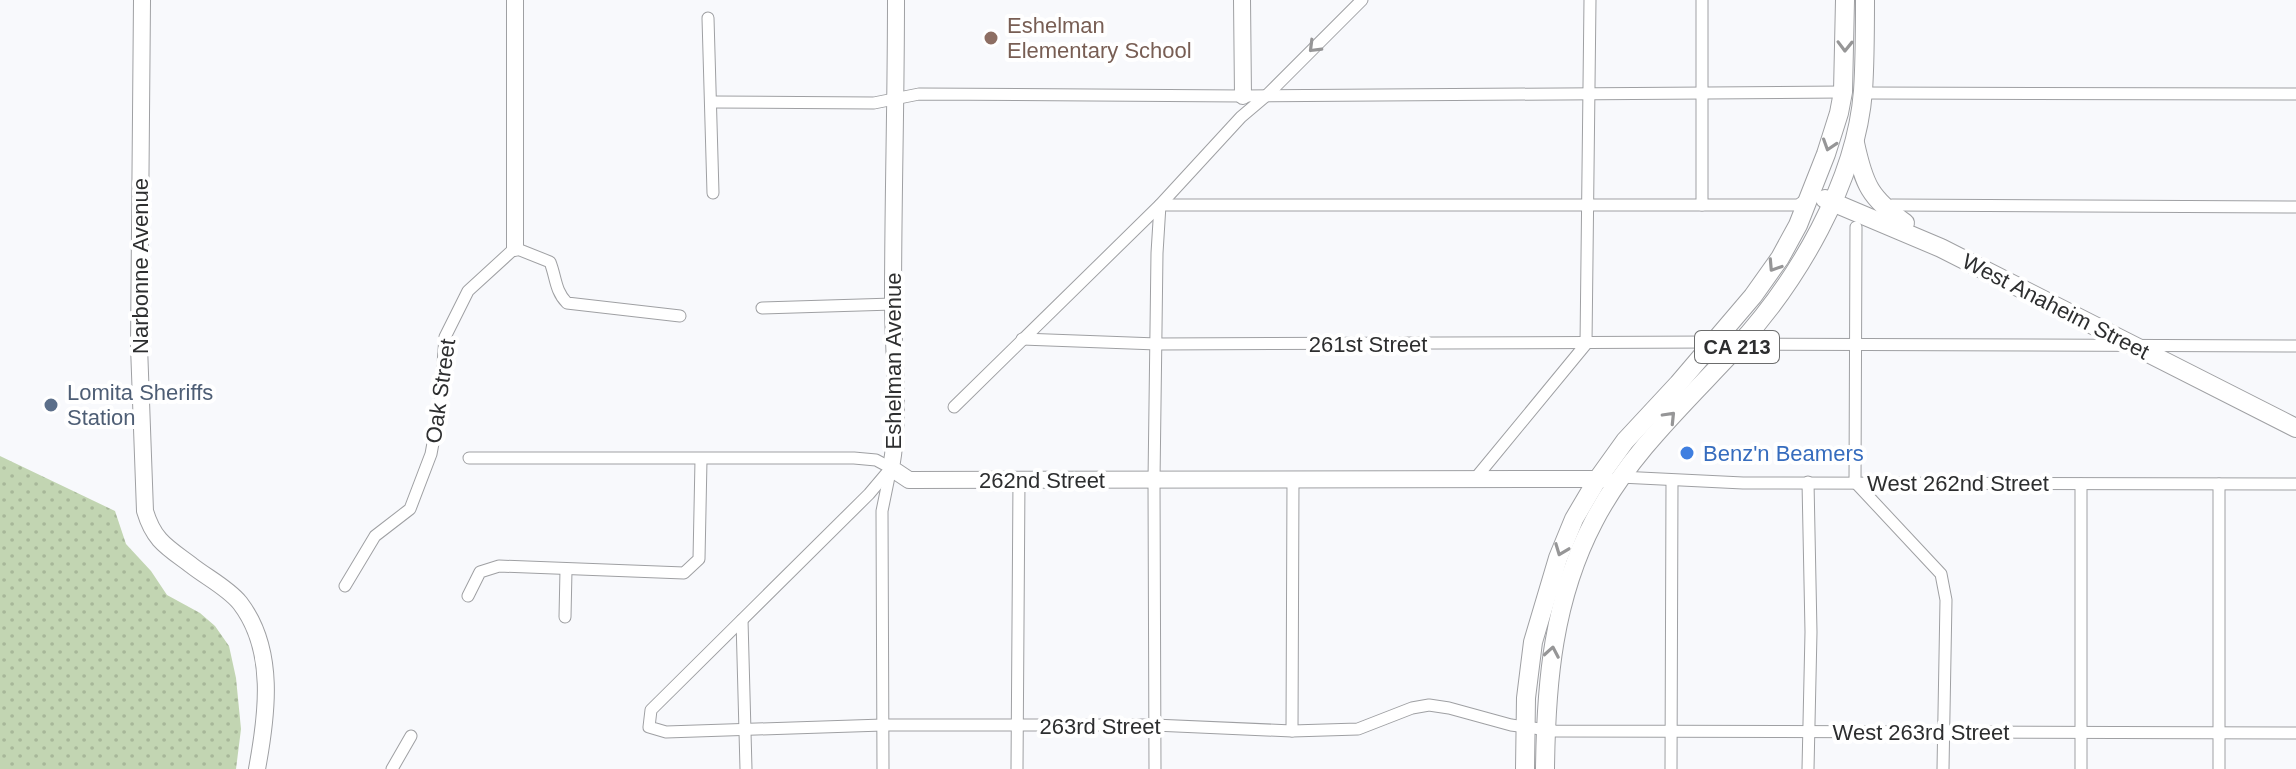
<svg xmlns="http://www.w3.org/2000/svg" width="2296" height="769" font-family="Helvetica,sans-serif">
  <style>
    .grass { fill: url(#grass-dots) }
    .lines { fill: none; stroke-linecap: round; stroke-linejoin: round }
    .street-casing { stroke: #9fa0a3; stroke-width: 13 }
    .secondary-casing { stroke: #9fa0a3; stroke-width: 18 }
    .primary-casing { stroke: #9fa0a3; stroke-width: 20 }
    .street { stroke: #fff; stroke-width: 11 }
    .secondary { stroke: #fff; stroke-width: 16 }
    .primary { stroke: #fff; stroke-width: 18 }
    .oneway { stroke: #969697 }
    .education-dot { fill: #8d6e63; stroke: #fff; stroke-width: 3 }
    .service-dot { fill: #5c6f8a; stroke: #fff; stroke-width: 3 }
    .shop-dot { fill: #3f7fe0; stroke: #fff; stroke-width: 3 }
    .labels { text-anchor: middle; stroke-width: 8; stroke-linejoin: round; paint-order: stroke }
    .shield { fill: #fff; stroke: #6c6d6d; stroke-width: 2 }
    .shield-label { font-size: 20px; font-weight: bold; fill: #2d2e2f }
    .education-label { font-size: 22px; fill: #785e54; stroke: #fff; text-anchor: start }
    .street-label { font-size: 22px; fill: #2d2e2f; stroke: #fff }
    .service-label { font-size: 22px; fill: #4e5e75; stroke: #fff; text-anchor: start }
    .shop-label { font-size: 22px; fill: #366cbe; stroke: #fff; text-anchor: start }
  </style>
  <defs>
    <pattern id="grass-dots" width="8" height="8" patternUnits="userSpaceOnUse" patternTransform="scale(2)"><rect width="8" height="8" fill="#c2d5b2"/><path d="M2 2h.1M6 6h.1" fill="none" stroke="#a7b799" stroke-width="1.8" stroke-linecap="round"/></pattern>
  </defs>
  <rect width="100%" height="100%" fill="#f8f9fc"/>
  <polygon class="grass" points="0,456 115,511 126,544 151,571 167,595 200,613 215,626 229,646 236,678 241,729 236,769 0,769"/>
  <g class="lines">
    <g class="street-casing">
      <g id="street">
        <polyline points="708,18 713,193"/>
        <polyline points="1863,93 2296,94"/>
        <polyline points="712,102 874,103 919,94 1243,96 1843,92"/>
        <polyline points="1702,205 1702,0"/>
        <polyline points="1892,205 2296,207"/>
        <polyline points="1856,227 1855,482 1941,574 1946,600 1943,769"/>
        <polyline points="762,308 893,304"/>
        <polyline points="1022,339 1157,344 1713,342"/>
        <polyline points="1739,344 2296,346"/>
        <polyline points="954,407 1160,205 1241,117 1267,95 1362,0"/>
        <polyline points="469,458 854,458 876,460 891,468"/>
        <polyline points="891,468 869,494 651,710 649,727 666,732 883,725 1154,725 1292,731 1358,729 1412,708 1429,705 1449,708 1511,725 1555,731 2296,733"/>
        <polyline points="1620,477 1743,483 2296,484"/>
        <polyline points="1474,480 1586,344 1590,0"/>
        <polyline points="1808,482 1811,632 1808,769"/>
        <polyline points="2081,484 2081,769"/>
        <path d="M 345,586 L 375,536 L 410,509 L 431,454 L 440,405 L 445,337 L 468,291 L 515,248 L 550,262 C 556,277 555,291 567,303 L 680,316"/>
        <polyline points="468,596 480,572 499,566 684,573 699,559 701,460"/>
        <polyline points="565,617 566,570"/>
        <polyline points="742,620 746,769"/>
        <polyline points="1292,731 1293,479"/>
        <polyline points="392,769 411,736"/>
        <polyline points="883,769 882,511 890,472"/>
        <polyline points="1017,769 1019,480"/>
        <polyline points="1155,769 1154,480 1157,253 1160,205 1798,205 1809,198"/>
        <polyline points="1671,769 1672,482"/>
        <polyline points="2219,769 2219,484"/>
      </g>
    </g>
    <g class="secondary-casing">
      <g id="secondary">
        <path d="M 142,0 L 139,346 L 145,511 C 154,541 167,547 191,565 C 206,577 228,588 240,603 C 276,650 267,715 257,769"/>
        <polyline points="515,0 515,248"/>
        <path d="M 896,0 C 896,101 893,201 893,302 C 893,356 901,413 891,468 L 909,480 L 1606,479"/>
        <polyline points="1242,0 1243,96"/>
      </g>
    </g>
    <g class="primary-casing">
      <g id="primary">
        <path d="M 1855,143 C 1864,185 1870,198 1905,223"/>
        <polyline points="1825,199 1941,248 2296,428"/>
        <polyline points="1525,769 1526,698 1533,642 1558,558 1574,519 1597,480 1625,441 1678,384 1753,296 1780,258 1798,225 1826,154 1839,113 1843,92 1845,0"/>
        <path d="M 1545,769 C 1546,683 1553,599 1594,521 C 1629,454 1685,403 1736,348 C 1797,282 1856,182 1863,91 C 1865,61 1865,30 1865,0"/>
      </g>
    </g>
    <use href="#street" class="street"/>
    <use href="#secondary" class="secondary"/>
    <use href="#primary" class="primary"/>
  </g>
  <defs><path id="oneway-chevron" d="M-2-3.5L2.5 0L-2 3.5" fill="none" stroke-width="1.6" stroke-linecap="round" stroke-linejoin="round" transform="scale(2)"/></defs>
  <g class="oneway">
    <use href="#oneway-chevron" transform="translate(1845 46) rotate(91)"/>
    <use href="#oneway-chevron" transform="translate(1314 47) rotate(135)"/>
    <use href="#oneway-chevron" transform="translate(1829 145) rotate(108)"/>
    <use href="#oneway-chevron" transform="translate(1774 266) rotate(123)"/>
    <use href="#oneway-chevron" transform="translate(1670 417) rotate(-46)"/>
    <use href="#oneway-chevron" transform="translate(1561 550) rotate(111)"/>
    <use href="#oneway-chevron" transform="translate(1552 652) rotate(-80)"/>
  </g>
  <circle class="education-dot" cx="991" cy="38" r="8"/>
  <circle class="service-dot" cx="51" cy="405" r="8"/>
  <circle class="shop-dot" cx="1687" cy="453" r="8"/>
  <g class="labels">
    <rect class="shield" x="1695" y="331" width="84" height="32" rx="6"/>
    <g class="shield-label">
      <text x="1737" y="354">CA 213</text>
    </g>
    <g class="education-label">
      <text x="1007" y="33">Eshelman<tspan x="1007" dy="25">Elementary School</tspan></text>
    </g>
    <g class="street-label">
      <text transform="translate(140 266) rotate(-90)" y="8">Narbonne Avenue</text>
      <text transform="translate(2056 306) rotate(27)" y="8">West Anaheim Street</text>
      <text x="1368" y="352">261st Street</text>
      <text transform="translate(893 361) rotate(-90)" y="8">Eshelman Avenue</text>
      <text transform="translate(440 391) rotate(-82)" y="8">Oak Street</text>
      <text x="1042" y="488">262nd Street</text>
      <text x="1958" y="491">West 262nd Street</text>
      <text x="1100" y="734">263rd Street</text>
      <text x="1921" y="740">West 263rd Street</text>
    </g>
    <g class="service-label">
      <text x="67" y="400">Lomita Sheriffs<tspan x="67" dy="25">Station</tspan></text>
    </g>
    <g class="shop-label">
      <text x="1703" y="461">Benz'n Beamers</text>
    </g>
  </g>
</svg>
